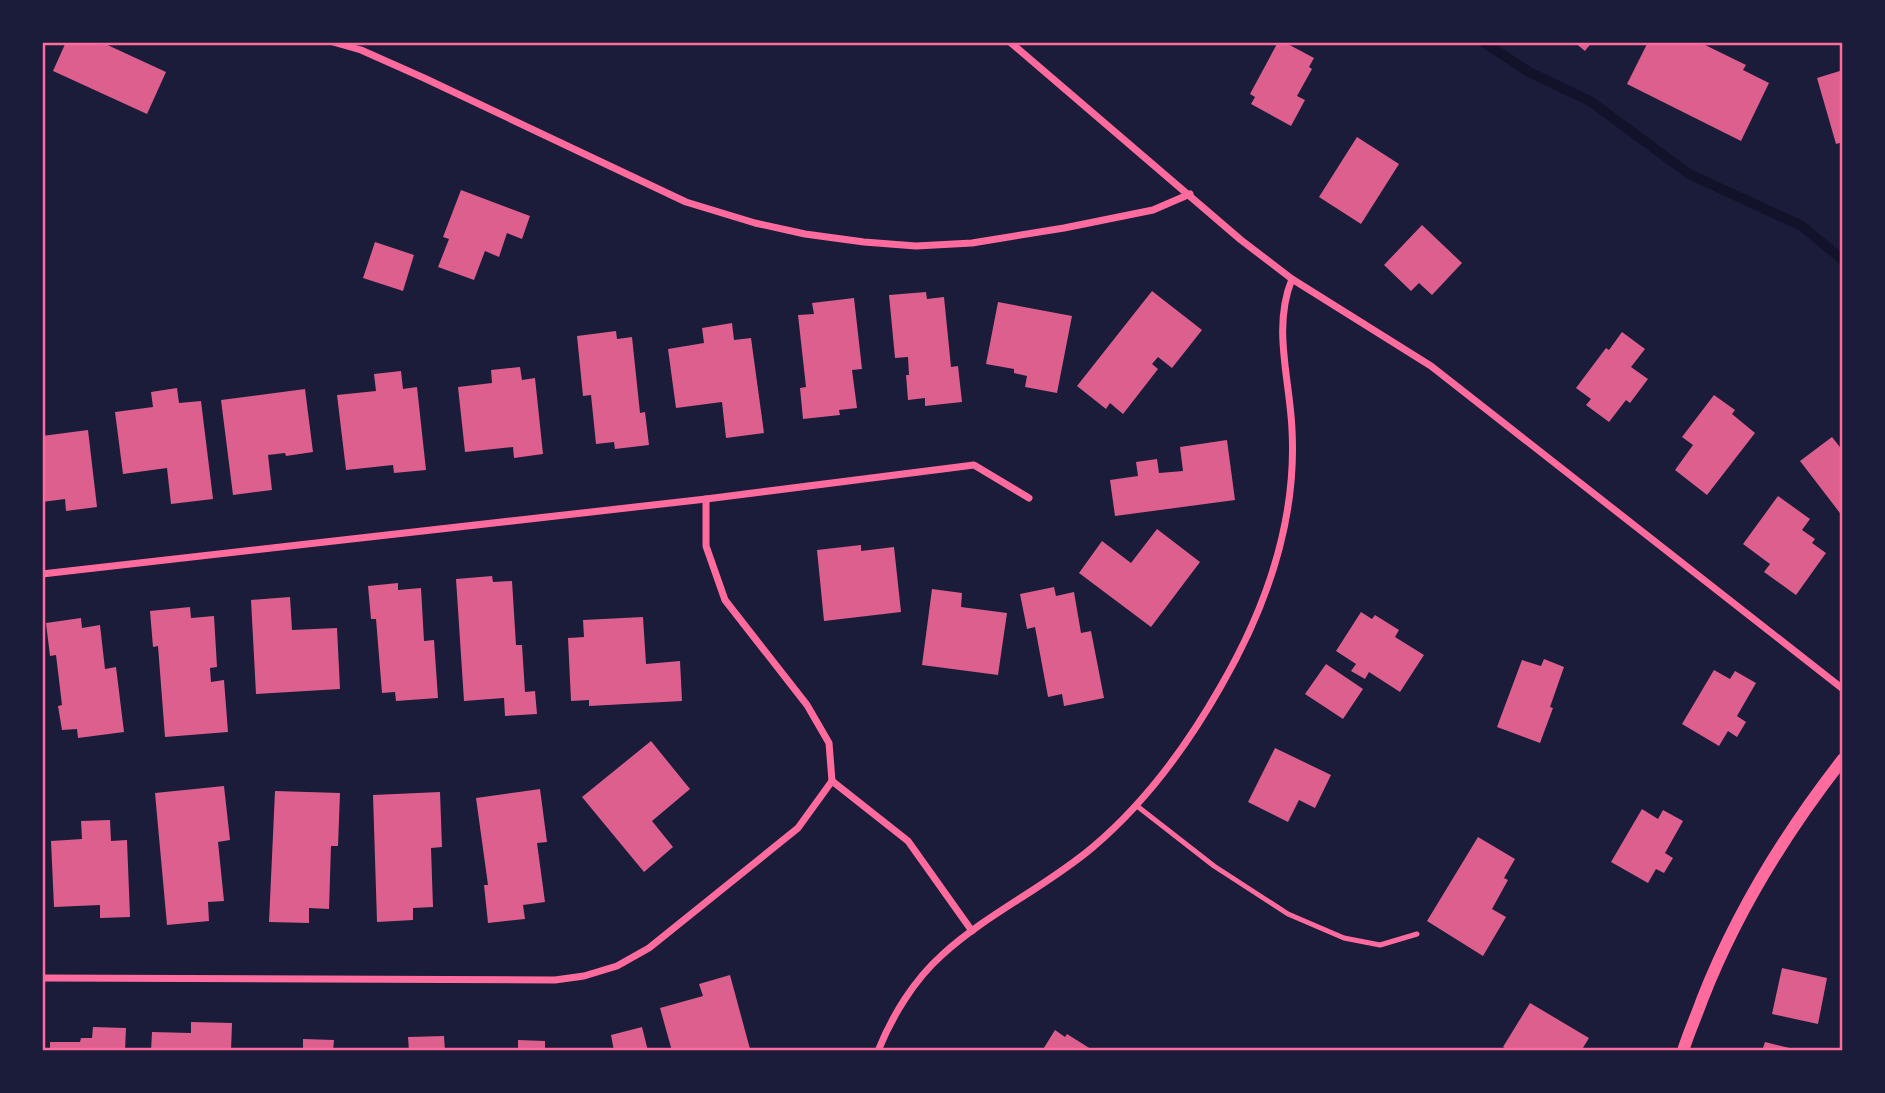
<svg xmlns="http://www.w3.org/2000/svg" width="1885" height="1093" font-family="Spectral,serif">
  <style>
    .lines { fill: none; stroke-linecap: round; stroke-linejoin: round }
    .stream { stroke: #12122b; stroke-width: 10 }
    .building { fill: #dd5f8e }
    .service { stroke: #ff6b9d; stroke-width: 5 }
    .minor { stroke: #ff6b9d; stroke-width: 7 }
    .tertiary { stroke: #ff6b9d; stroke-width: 12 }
    .neatline { fill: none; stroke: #ff6b9d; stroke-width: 2.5 }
  </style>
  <rect width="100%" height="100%" fill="#1b1b3a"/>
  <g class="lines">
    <polyline class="stream" points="1483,42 1529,72 1590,101 1689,174 1802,226 1843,260"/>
  </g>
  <g class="building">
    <polygon points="66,42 101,42 166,72 147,114 53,71"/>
    <polygon points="1278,42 1284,42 1314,58 1309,67 1312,69 1297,96 1305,100 1291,126 1251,104 1255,97 1250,94"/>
    <polygon points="1574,42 1592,42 1585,51"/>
    <polygon points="1648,42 1699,42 1746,65 1743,70 1769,83 1741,141 1627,84"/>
    <polygon points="1843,70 1843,142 1836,144 1817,78"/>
    <polygon points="1357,137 1399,164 1361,224 1319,197"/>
    <polygon points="461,190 530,216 522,239 507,233 499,257 485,251 474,280 438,267 449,239 443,237"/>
    <polygon points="1422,225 1462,263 1432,295 1419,283 1411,291 1384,265"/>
    <polygon points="375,242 414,255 403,291 363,278"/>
    <polygon points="1152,291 1202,330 1172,368 1158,357 1152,364 1158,369 1123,414 1110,403 1106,409 1077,386"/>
    <polygon points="926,292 927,299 944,297 951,367 958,366 962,402 925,406 925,398 908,400 906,375 909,375 908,357 895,358 889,295"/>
    <polygon points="854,298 862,369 852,370 857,408 839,410 840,415 803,419 800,388 806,387 798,315 814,314 812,303"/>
    <polygon points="998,302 1072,316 1057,393 1025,387 1027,376 1014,373 1014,369 986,364"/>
    <polygon points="732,323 734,340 751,338 764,433 726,438 722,402 676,408 668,349 704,343 702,328"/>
    <polygon points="616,331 617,339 632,337 640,413 645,412 649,445 615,449 614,442 596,444 591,395 583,396 577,336"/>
    <polygon points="1622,332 1645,349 1631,367 1648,379 1630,403 1626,400 1609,422 1586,405 1591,399 1576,388 1606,348 1609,350"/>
    <polygon points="520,367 522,380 535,378 543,454 514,458 513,447 465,452 458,387 492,383 491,370"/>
    <polygon points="401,371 403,389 417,387 426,470 394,473 393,465 346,470 337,395 376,391 374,374"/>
    <polygon points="177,388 179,403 201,401 213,499 171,504 167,468 123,474 115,412 153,407 151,392"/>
    <polygon points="305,389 313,452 286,456 285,453 268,455 272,490 233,495 221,400"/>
    <polygon points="1714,395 1735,410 1732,414 1755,433 1707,495 1675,470 1693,445 1682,437"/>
    <polygon points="88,430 97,507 66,511 65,499 42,502 42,436"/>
    <polygon points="1832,437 1843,451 1843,517 1800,461"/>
    <polygon points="1227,440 1235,500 1115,516 1110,480 1138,476 1136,462 1157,459 1159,473 1183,471 1180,447"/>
    <polygon points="1778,496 1810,519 1802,530 1815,539 1812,543 1826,553 1796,595 1764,572 1770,564 1743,544"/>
    <polygon points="1157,529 1200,562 1151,627 1079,573 1102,541 1131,563"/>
    <polygon points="861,545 861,551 894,547 901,612 824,621 817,550"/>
    <polygon points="492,576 493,582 512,581 516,645 522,645 525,692 535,691 537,714 505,716 504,698 464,701 456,579"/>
    <polygon points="398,583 398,590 421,588 424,641 434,640 438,698 396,701 395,692 382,693 376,619 371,619 368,586"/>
    <polygon points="1054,587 1056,596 1074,592 1081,633 1091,631 1104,698 1064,706 1062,694 1048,697 1035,627 1027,629 1020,594"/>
    <polygon points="932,589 962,593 961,607 1007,613 998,675 922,665"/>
    <polygon points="290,597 292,630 337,628 340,689 256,694 251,600"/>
    <polygon points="190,607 191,618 214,616 217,667 210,668 211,682 224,680 228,732 165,737 158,646 153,647 150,611"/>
    <polygon points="1361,612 1372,619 1375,615 1399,630 1395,637 1424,655 1400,692 1369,672 1365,679 1351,671 1356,664 1336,651"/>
    <polygon points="643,617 646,664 680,661 682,701 589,706 589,700 571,701 568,638 584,637 583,620"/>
    <polygon points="81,618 82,628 100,625 105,669 116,667 124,732 78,738 77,729 62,730 58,706 62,705 56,655 50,656 46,623"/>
    <polygon points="1544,659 1564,667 1550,707 1553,708 1540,743 1497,727 1522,660 1541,666"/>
    <polygon points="1326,664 1363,689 1343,719 1305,694"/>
    <polygon points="1714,670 1730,679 1735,671 1756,683 1737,716 1746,722 1737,737 1728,731 1719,746 1682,724"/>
    <polygon points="651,741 690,789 652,821 673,847 644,872 582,797"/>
    <polygon points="1275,748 1331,775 1315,808 1299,800 1288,822 1248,802"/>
    <polygon points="224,786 230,840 218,842 224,901 208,902 209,921 167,925 155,793"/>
    <polygon points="540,789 547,842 537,843 545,902 523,905 525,919 488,923 484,885 488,885 476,798"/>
    <polygon points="275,791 340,793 338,846 331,846 329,909 309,908 309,923 269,922"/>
    <polygon points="440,792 442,847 431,848 433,907 413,908 413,920 377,922 373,795"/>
    <polygon points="1642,809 1658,819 1663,810 1683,821 1665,853 1673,858 1664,873 1656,869 1648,883 1611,862"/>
    <polygon points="110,820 111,841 127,840 130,917 100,918 100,905 54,907 51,841 82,839 81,821"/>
    <polygon points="1478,837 1515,859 1504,878 1508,880 1492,909 1506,917 1483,956 1427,921"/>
    <polygon points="1782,968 1827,978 1818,1024 1772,1014"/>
    <polygon points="730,975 750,1049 744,1051 672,1051 660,1008 703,996 699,984"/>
    <polygon points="1530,1003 1589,1038 1581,1051 1510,1051 1503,1047"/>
    <polygon points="191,1022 232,1023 231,1051 151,1051 152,1032 191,1033"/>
    <polygon points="93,1027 126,1028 125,1051 50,1051 50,1042 80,1042 81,1038 92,1038"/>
    <polygon points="642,1027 648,1051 614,1051 611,1035"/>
    <polygon points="1055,1030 1065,1037 1067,1034 1094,1051 1042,1051"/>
    <polygon points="444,1036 445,1051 409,1051 408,1037"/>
    <polygon points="303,1039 334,1040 333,1051 303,1051"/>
    <polygon points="518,1040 545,1041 545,1051 518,1051"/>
    <polygon points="1765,1042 1798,1050 1798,1051 1762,1051"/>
  </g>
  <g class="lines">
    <polyline class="service" points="1137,806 1214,866 1288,914 1344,938 1380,945 1417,934"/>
    <g class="minor">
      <polyline points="333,42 361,50 424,78 686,202 755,223 805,234 864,242 916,246 972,243 1064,228 1153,210 1190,194"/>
      <polyline points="1010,42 1241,240 1292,279 1431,366 1843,689"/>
      <polyline points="706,499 706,546 725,600 807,705 829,743 832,781 908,841 972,931"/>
      <polyline points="42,574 706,499 974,465 1029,498"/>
      <polyline points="42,978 555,980 584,976 617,966 649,948 798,828 832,781"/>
      <path d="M 878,1051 C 892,1016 914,980 942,955 C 988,913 1046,887 1093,847 C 1145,803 1187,746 1221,686 C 1266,608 1297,522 1292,430 C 1290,379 1272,328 1292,279"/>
    </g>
    <path class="tertiary" d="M 1683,1051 C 1688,1034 1696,1017 1702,1000 C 1736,913 1786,832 1843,759"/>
  </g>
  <rect width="1885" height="1093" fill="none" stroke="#1b1b3a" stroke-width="88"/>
  <rect x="44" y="44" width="1797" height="1005" class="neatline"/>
</svg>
